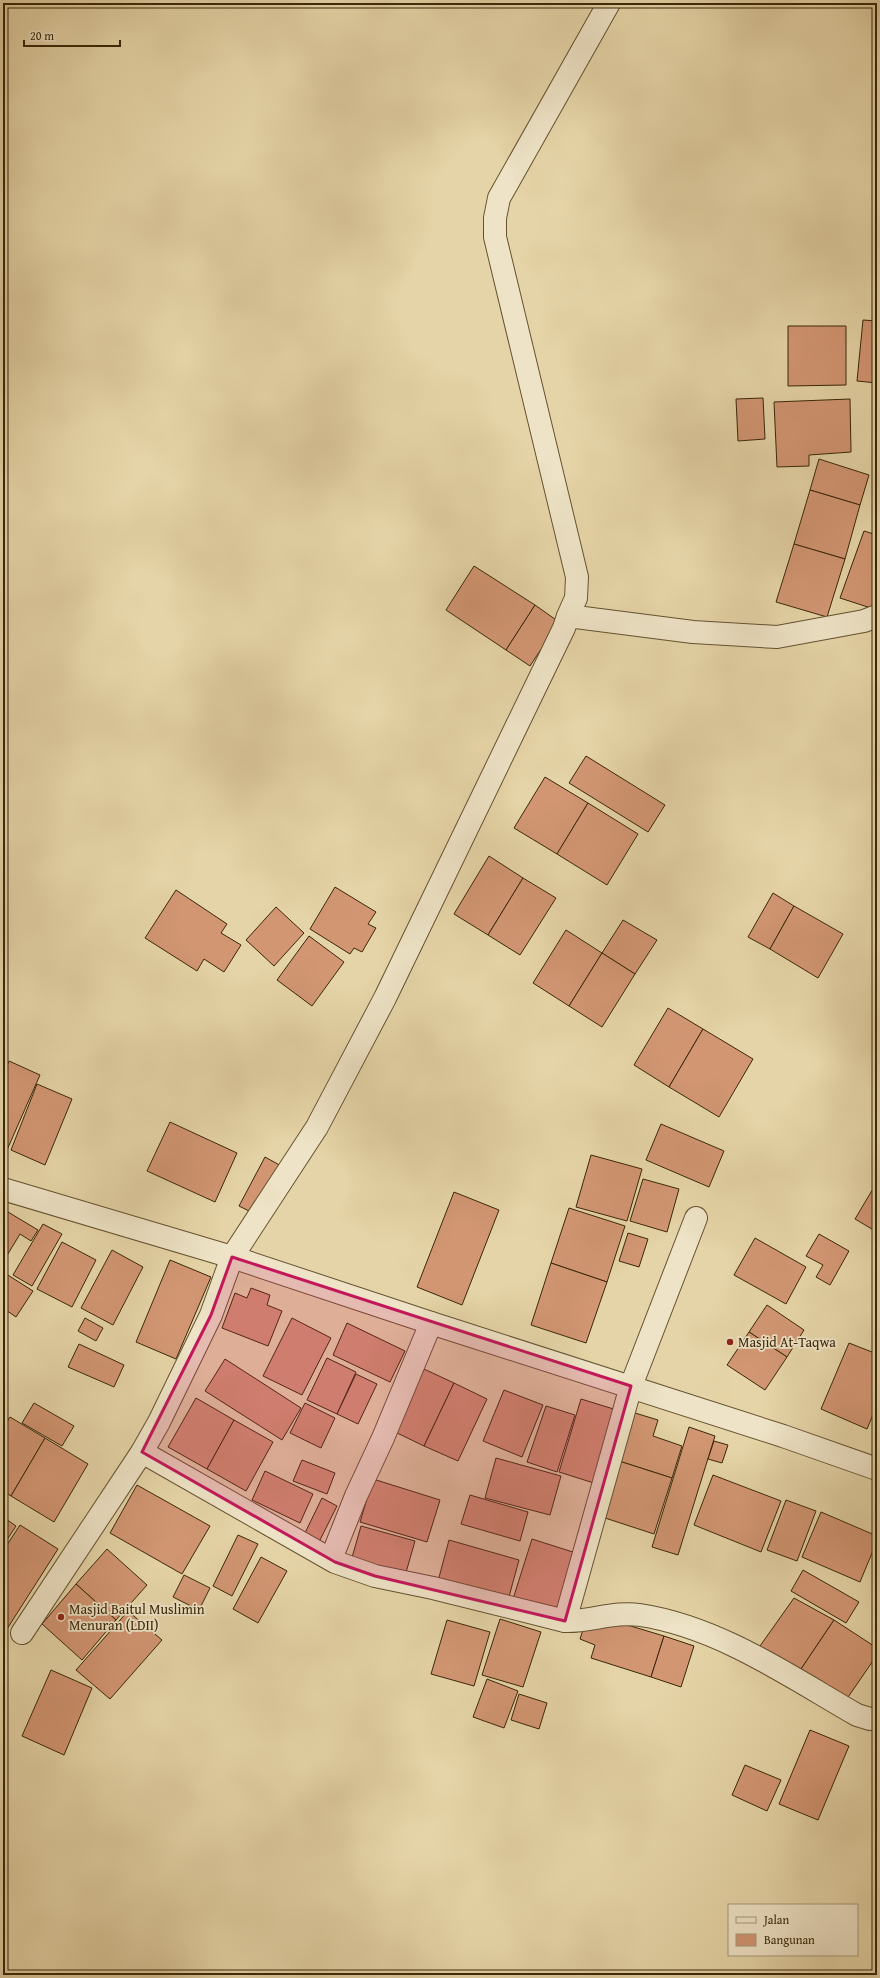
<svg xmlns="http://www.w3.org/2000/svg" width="880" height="1978" font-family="'Gentium Book Plus',serif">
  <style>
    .building { fill: #d29673; stroke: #3a2709 }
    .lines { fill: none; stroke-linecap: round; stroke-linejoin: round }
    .minor-casing { stroke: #655230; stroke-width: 24 }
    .minor { stroke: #eee3c6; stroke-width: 22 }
    .marked { fill: #c2185b; fill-opacity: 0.2; stroke: #c2185b; stroke-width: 3; stroke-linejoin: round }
    .poi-dot { fill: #8f2418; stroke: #eee3c6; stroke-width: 1.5 }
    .labels { text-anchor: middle; stroke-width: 3.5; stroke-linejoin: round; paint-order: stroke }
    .poi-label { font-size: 14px; fill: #3a2709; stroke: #eee3c6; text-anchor: start }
  </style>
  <rect width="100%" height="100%" fill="#e5d4a7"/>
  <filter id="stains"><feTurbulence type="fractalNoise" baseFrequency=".005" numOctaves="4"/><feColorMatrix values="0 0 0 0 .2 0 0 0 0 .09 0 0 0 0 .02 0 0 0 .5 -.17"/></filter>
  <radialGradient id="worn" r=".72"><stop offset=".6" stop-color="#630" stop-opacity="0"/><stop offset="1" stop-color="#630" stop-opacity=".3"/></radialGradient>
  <g class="building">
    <polygon points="863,320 877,321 877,383 857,381"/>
    <polygon points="788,326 846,326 846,385 788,386"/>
    <polygon points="763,398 765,439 738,441 736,399"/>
    <polygon points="850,399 851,452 809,455 809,466 777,467 774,402"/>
    <polygon points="819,459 869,475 860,505 810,490"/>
    <polygon points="810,490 860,505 845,559 794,544"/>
    <polygon points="864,531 877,535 877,610 840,598"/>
    <polygon points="794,544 845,559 827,617 776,602"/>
    <polygon points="474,566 535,605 506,650 446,610"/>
    <polygon points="535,605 559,622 530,666 506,650"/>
    <polygon points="586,756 665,805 648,832 569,783"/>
    <polygon points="545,777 588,803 557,854 514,828"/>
    <polygon points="588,803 638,834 607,885 557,854"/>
    <polygon points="489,856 523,878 488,935 454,914"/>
    <polygon points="523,878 556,898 520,955 488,935"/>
    <polygon points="335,887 376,912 368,924 376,928 362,952 354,948 350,954 310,929"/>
    <polygon points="176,890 227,924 221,933 241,945 224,972 204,959 197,971 145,938"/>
    <polygon points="773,893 794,906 770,949 748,937"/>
    <polygon points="794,906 843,934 818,978 770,949"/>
    <polygon points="276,907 304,933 274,966 246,940"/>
    <polygon points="623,920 657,940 635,974 602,953"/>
    <polygon points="566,930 602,953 569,1006 533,983"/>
    <polygon points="309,936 344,962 312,1006 277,980"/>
    <polygon points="602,953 635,974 602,1027 569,1006"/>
    <polygon points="668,1008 703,1029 669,1087 634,1065"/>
    <polygon points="703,1029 753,1059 719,1117 669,1087"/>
    <polygon points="9,1061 40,1075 3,1159 3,1075"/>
    <polygon points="37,1084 72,1099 45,1165 11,1150"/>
    <polygon points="170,1122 237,1153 215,1202 147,1171"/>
    <polygon points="661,1124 724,1151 709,1187 646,1160"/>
    <polygon points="591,1155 642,1169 627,1221 576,1207"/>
    <polygon points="265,1157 283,1167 257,1215 239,1206"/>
    <polygon points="643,1179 679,1189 667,1232 630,1221"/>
    <polygon points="877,1182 877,1232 855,1219"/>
    <polygon points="454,1192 499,1210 462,1305 417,1287"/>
    <polygon points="569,1208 625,1226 607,1282 551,1263"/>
    <polygon points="8,1212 38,1230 31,1241 20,1234 3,1262 3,1220"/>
    <polygon points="43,1224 62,1234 32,1286 13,1275"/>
    <polygon points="628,1233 648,1239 639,1267 619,1261"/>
    <polygon points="819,1234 849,1251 830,1285 816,1277 823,1265 806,1256"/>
    <polygon points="755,1238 806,1267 786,1304 734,1275"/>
    <polygon points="62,1242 96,1260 72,1307 37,1289"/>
    <polygon points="112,1250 143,1267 113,1325 81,1308"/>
    <polygon points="170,1260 211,1277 176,1359 136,1342"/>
    <polygon points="551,1263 607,1282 586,1343 531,1325"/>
    <polygon points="3,1272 33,1291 16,1317 3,1308"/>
    <polygon points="251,1288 270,1295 267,1305 282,1311 268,1346 222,1328 235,1293 247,1298"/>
    <polygon points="767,1305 804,1330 787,1357 749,1332"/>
    <polygon points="85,1318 103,1328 96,1341 78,1331"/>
    <polygon points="292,1318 331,1338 302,1395 263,1376"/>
    <polygon points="347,1323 405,1351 390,1382 333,1355"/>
    <polygon points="749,1332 787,1357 765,1390 727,1365"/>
    <polygon points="849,1343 877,1354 877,1405 867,1429 821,1409"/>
    <polygon points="79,1344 124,1365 114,1387 68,1367"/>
    <polygon points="327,1358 356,1372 337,1414 307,1400"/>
    <polygon points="225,1359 301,1408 282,1440 205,1391"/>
    <polygon points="424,1369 454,1383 424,1446 395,1432"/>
    <polygon points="356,1374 377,1384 358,1424 337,1414"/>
    <polygon points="454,1383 487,1399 458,1461 424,1446"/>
    <polygon points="504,1390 543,1405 522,1457 483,1441"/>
    <polygon points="196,1398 234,1420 207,1469 168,1447"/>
    <polygon points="581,1399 620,1411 597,1484 559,1472"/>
    <polygon points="34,1403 74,1426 62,1446 22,1423"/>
    <polygon points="305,1403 335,1418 321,1448 290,1433"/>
    <polygon points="546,1406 575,1415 557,1472 527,1462"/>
    <polygon points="635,1413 658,1420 653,1436 682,1446 672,1478 619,1461"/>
    <polygon points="10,1417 45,1438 11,1496 3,1491 3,1428"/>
    <polygon points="234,1420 273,1442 246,1491 207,1469"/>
    <polygon points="689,1427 715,1436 678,1555 652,1547"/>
    <polygon points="45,1438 88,1464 54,1522 11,1496"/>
    <polygon points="714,1441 728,1445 722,1463 708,1459"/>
    <polygon points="496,1458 561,1476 550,1515 485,1498"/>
    <polygon points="302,1460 335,1473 327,1494 293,1481"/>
    <polygon points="619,1461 672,1478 654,1534 602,1517"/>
    <polygon points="265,1471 313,1494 300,1523 252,1500"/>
    <polygon points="713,1475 781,1501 761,1552 694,1525"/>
    <polygon points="373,1479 440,1500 427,1542 360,1522"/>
    <polygon points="137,1485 210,1526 182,1574 110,1533"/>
    <polygon points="470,1495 528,1512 520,1541 461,1524"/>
    <polygon points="322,1498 337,1506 319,1542 304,1535"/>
    <polygon points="786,1500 816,1511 797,1561 767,1550"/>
    <polygon points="821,1512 877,1536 877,1541 860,1582 802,1557"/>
    <polygon points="3,1517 16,1526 3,1546"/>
    <polygon points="20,1525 58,1549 7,1629 3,1626 3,1551"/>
    <polygon points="361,1526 415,1541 405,1576 351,1561"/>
    <polygon points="238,1535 258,1544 232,1596 213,1586"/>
    <polygon points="532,1539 576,1553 557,1613 513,1599"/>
    <polygon points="449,1540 519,1560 507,1604 437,1585"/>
    <polygon points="107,1549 147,1585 116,1620 76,1584"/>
    <polygon points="261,1557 287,1571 258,1623 233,1609"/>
    <polygon points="803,1570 859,1602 846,1623 791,1591"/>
    <polygon points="184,1575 210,1588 199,1610 173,1597"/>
    <polygon points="76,1584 116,1620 82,1660 42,1624"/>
    <polygon points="794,1598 834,1620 799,1672 760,1646"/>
    <polygon points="128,1611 162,1640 110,1699 76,1670"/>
    <polygon points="604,1618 664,1636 651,1677 591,1658 595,1645 580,1639 585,1623"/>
    <polygon points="500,1619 541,1632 523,1687 482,1675"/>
    <polygon points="447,1620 490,1632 474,1686 431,1674"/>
    <polygon points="834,1620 877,1648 877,1655 844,1703 799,1672"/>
    <polygon points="664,1636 694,1646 681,1687 651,1677"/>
    <polygon points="51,1670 92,1688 64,1755 22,1736"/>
    <polygon points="487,1679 518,1691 504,1728 473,1717"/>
    <polygon points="519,1694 547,1703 539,1729 511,1720"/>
    <polygon points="810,1730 849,1746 818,1820 779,1804"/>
    <polygon points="745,1765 781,1780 767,1811 732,1795"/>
  </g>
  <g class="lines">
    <g class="minor-casing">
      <g id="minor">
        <polyline points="568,616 576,598 577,577 495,237 495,218 499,198 609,3"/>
        <polyline points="3,1189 232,1257 431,1323 783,1436 877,1469"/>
        <path d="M 142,1452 L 335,1562 L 375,1576 L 433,1588 L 565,1621 C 590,1622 614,1611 640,1615 C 719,1627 789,1676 857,1715 L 870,1719 L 877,1718"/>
        <polyline points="331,1559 356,1496 383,1438 431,1323"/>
        <polyline points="565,1621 631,1386 696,1218"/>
        <polyline points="22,1633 142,1452 159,1422 211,1315 232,1257 317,1127 385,998 564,628 568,616 693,632 777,637 864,621 877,616"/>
      </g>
    </g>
    <use href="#minor" class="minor"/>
  </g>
  <path class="marked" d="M 232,1257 L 631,1386 L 565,1621 L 375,1576 L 335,1562 L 142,1452 L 211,1315 Z"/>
  <g class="poi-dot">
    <circle cx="730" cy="1342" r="4"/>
    <circle cx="61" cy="1617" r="4"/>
  </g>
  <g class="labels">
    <g class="poi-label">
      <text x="738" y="1347">Masjid At-Taqwa</text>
      <text x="69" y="1614">Masjid Baitul Muslimin<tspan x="69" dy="16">Menuran (LDII)</tspan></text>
    </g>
  </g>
  <rect width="880" height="1978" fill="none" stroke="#e5d4a7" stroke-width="16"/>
  <rect x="4" y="4" width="872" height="1970" fill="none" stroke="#3a2709" stroke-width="2"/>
  <rect x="8" y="8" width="864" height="1962" fill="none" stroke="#3a2709"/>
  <rect x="728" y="1904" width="130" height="52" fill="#eee3c6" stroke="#a6987a"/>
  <rect x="736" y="1917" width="20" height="6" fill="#eee3c6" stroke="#a6987a"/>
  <text x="764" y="1924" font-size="12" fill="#3a2709">Jalan</text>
  <rect x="736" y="1934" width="20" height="12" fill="#d29673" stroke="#a6987a"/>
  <text x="764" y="1944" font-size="12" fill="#3a2709">Bangunan</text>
  <path d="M24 40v6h96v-6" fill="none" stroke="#3a2709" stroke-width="2"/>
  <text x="30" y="40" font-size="12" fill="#3a2709" stroke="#eee3c6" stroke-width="3" paint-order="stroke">20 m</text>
  <rect width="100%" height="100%" filter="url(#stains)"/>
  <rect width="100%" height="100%" fill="url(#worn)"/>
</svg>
